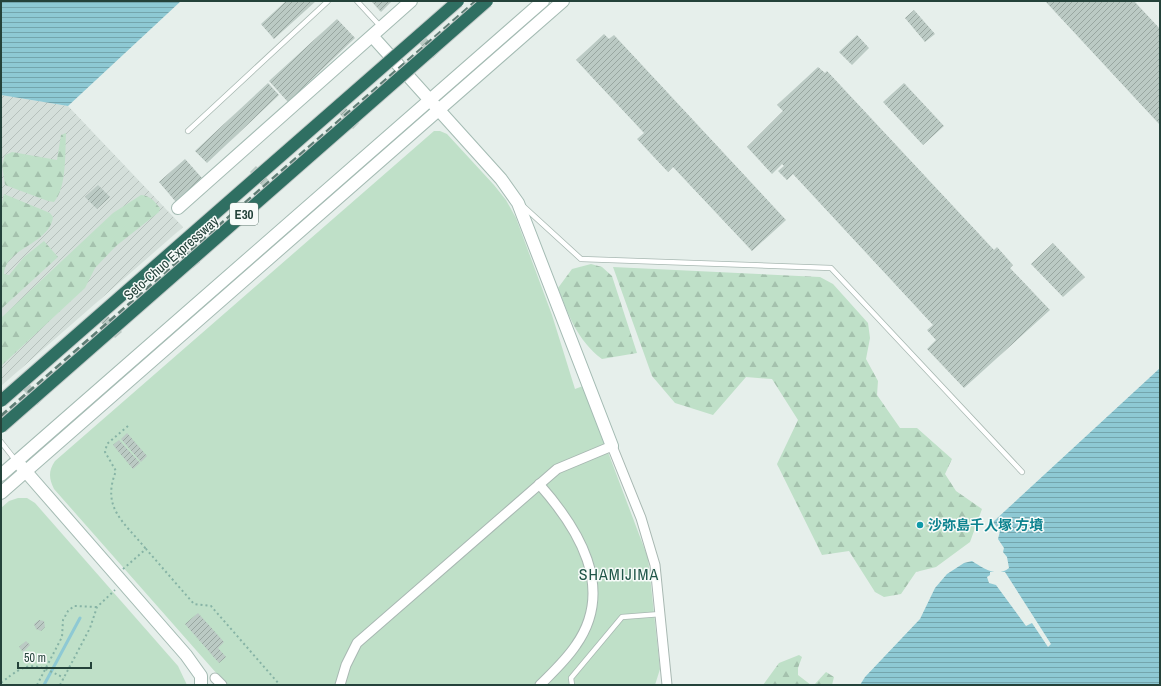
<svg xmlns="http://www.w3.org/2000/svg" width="1161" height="686" font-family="'Archivo Narrow','Noto Sans JP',sans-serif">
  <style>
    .industrial { fill: url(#industrial-furrows) }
    .forest { fill: url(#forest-firs) }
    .park { fill: #bfe0c8 }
    .water { fill: url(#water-rules) }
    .pier { fill: #e6efeb }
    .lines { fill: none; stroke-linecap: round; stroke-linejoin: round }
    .stream { stroke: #8ec9d4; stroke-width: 3 }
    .building { fill: url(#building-hatch) }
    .lane-casing { stroke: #a8b8b2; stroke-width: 6 }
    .street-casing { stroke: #a8b8b2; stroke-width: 11 }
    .secondary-casing { stroke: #a4bbb3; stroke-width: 14 }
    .path { stroke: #86b3a5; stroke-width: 2; stroke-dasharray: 2 3; stroke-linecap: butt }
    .lane { stroke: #fff; stroke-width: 4.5 }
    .street { stroke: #fff; stroke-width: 9 }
    .secondary { stroke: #fff; stroke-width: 12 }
    .rail { stroke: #5f7d75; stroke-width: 3; stroke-dasharray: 8 4; stroke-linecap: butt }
    .highway-bridge-casing { stroke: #c2cac8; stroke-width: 14; stroke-linecap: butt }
    .highway-bridge { stroke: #2f6f62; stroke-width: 12 }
    .culture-dot { fill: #0f9aa8; stroke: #f7fbf9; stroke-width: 1.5 }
    .labels { text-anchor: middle; stroke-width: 3; stroke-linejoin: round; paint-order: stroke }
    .shield { fill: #f7fbf9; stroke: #637a73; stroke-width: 1 }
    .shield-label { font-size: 13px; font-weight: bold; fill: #24423a }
    .street-label { font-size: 14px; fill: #24423a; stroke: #f7fbf9 }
    .culture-label { font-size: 14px; font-weight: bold; fill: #0d838f; stroke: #f7fbf9; text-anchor: start }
    .quarter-label { font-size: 16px; letter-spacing: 1px; fill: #1f5548; stroke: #f7fbf9 }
  </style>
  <defs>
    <pattern id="industrial-furrows" width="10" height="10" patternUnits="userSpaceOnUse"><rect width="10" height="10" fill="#d4dfda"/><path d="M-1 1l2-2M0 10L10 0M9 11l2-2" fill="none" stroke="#b6c1bc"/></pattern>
    <pattern id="forest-firs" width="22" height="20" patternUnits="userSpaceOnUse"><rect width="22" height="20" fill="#bfe0c8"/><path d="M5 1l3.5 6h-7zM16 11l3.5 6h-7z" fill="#a4c1ad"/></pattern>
    <pattern id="water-rules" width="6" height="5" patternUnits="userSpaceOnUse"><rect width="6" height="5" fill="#8ec9d4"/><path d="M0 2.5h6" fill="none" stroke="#74a5ad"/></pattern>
    <pattern id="building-hatch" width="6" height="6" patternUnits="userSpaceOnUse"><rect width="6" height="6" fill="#bbcac4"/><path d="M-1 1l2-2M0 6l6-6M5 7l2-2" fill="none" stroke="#98a6a0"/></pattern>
  </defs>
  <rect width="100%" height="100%" fill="#e6efeb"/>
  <polygon class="industrial" points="1,95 68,106 183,227 1,386"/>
  <g class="forest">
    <path d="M 66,133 C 65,151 67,188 54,202 L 48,201 L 5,185 L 2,165 L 5,155 L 12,152 L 57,160 L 61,135 Z"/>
    <path d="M 4,194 L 50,213 L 53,217 C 50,244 5,248 4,274 L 9,275 L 24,257 L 44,241 L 58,257 L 1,309 L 1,208 Z"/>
    <path d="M 141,195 C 151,196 154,201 160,208 L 159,212 L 116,246 L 95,268 L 85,288 L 1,366 L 1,318 L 113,213 Z"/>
    <path d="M 591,264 L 602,267 L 612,276 L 637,353 L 602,359 C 577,340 569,316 558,288 L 572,269 Z"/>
    <polygon points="613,267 820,277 833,284 868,323 870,338 866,359 878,381 877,395 900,428 917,428 952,459 945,474 956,491 982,509 970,542 936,567 916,572 901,594 884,597 875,592 849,551 822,555 777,464 798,420 772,379 746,377 713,415 675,403 652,376"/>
    <polygon points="799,655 802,657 798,668 798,675 811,685 763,685 779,663"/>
    <polygon points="826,672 834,677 832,685 814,685"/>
  </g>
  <g class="park">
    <path d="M 434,131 L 440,131 L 447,134 L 494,185 L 506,200 L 516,218 L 552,315 L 575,389 L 583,386 L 648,558 L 660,669 L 655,685 L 219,685 L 218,675 L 54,489 C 49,479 48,471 55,461 Z"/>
    <polygon points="18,498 27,498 35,503 178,666 187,685 1,685 1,508 9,501"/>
  </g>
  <g class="water">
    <polygon points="1,1 181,1 68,106 1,95"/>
    <path d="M 1160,368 L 1160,685 L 860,685 L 865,677 L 920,619 L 935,588 L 947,574 L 964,563 L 972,561 C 983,568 997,578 1009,568 L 1007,557 L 1003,552 L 1004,548 L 998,539 L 1000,531 L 993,522 Z"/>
  </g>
  <polygon class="pier" points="990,572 1005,572 1051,644 1048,647 1032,623 1026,626 996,585 989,583 987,577 990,575"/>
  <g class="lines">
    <polyline class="stream" points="44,685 80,618"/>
  </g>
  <g class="building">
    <polygon points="286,1 316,1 274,39 261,24"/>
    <polygon points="371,1 392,1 381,12"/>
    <polygon points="1045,1 1134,1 1160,29 1160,125"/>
    <polygon points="914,10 935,34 925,42 905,18"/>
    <polygon points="337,19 355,38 288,102 269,81"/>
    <polygon points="417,28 439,52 433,58 411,34"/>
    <polygon points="604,34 609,39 614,35 786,220 752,251 673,167 668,172 637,139 644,133 576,60"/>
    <polygon points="857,35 869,48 852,65 839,52"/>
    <polygon points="818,67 825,73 827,71 994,250 997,247 1013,265 1010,268 1050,310 964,388 927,349 936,340 927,330 933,325 793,174 787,180 778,171 784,166 782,164 772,174 747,147 783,111 777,105"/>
    <polygon points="268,83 279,95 207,163 195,151"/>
    <polygon points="904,83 944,126 923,145 883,102"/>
    <polygon points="337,98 359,123 353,129 331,104"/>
    <polygon points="185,159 202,178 176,202 159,182"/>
    <polygon points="256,166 278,191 272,197 250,172"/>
    <polygon points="98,185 110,197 97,209 85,197"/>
    <polygon points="178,238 200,262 193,268 171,244"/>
    <polygon points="1053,243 1085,277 1063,297 1031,264"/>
    <polygon points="100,307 122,332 115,338 93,313"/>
    <polygon points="21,375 43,399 37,405 15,381"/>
    <polygon points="127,433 147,456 141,462 121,439"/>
    <polygon points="119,440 140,463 133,469 113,445"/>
    <polygon points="198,613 224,642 218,648 226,657 219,663 185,624"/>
    <polygon points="39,620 44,621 45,627 41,631 36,629 34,624"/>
    <polygon points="26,641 30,645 23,652 19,647"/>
  </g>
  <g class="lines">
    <g class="lane-casing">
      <g id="lane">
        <polyline points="357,1 381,27"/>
        <polyline points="188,131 328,1"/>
        <polyline points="523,206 581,259 831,268 1022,472"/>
        <polyline points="1,442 16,461"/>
        <polyline points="572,685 571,678 622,617 661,614"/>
      </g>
    </g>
    <g class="street-casing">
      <g id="street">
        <path d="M 539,484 C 578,528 616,588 576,645 C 566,660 553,672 540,685"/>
        <polyline points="215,678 222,685"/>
        <polyline points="340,685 346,665 357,643 557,469 612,446 641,518 655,565 667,685"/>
      </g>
    </g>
    <g class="secondary-casing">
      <g id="secondary">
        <polyline points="373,37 501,179 518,203 612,446"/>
        <polyline points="178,208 411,1"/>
        <polyline points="21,466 186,655 201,676 201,685"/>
        <polyline points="1,475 543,1"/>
        <polyline points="1,493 563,1"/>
      </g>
    </g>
    <g class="path">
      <path d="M 128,426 L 107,444 L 105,452 L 116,471 C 101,508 124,522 146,549"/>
      <polyline points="123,569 146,549 194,604 211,606 279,684 278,685"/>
      <path d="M 1,683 C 28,661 33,662 64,678"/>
      <polyline points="37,685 62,637 63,620 68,611 74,606 97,607"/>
      <polyline points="60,685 90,628 97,607 115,590"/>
    </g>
    <use href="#lane" class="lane"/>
    <use href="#street" class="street"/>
    <use href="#secondary" class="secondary"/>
    <polyline class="rail" points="1,416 476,1"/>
    <g class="highway-bridge-casing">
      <g id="highway-bridge">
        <polyline points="1,401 458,1"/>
        <polyline points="1,427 487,1"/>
      </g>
    </g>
    <use href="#highway-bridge" class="highway-bridge"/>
  </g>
  <circle class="culture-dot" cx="920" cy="525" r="4"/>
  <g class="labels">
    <rect class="shield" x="230" y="203" width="28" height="22" rx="3"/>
    <g class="shield-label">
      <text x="244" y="219">E30</text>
    </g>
    <g class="street-label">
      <text transform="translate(171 258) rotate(-41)" y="5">Seto-Chuo Expressway</text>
    </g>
    <g class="culture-label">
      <text x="928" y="530">沙弥島千人塚 方墳</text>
    </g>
    <g class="quarter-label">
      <text x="619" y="580">SHAMIJIMA</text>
    </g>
  </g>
  <rect width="1161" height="686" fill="none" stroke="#24423a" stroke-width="4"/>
  <path d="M18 662v6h73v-6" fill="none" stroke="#24423a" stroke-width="2"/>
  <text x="24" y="662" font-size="12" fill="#24423a" stroke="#f7fbf9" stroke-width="3" paint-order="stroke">50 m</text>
</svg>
